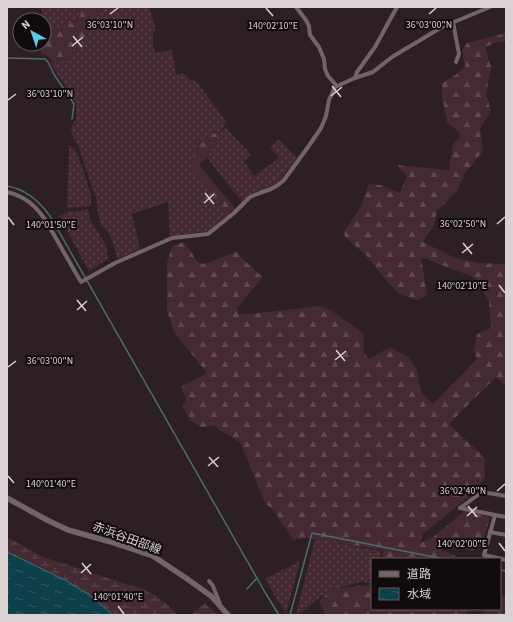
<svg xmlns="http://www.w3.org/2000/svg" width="513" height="622" font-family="'Source Sans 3','Noto Sans JP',sans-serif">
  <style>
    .grass { fill: url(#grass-dots) }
    .forest { fill: url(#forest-firs) }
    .wetland { fill: url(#wetland-marsh) }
    .water { fill: url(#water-ripples); stroke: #4b6c75 }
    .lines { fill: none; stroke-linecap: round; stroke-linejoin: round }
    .stream { stroke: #4b6c75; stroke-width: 1.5 }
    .minor { stroke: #736468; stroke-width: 4 }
    .secondary { stroke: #736468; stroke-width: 5.5 }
    .ticks { fill: none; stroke: #dad1d4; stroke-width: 1.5 }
    .labels { text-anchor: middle; stroke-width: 4; stroke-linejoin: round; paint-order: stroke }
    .street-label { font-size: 12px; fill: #dad1d4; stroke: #110b0d }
    .ticks-label { font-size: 10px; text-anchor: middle; fill: #dad1d4; stroke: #110b0d; stroke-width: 4; stroke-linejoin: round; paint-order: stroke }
  </style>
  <defs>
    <pattern id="grass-dots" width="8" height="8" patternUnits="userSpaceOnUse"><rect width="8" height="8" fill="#452a33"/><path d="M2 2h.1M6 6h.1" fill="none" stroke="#5f4850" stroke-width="1.8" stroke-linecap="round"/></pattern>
    <pattern id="forest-firs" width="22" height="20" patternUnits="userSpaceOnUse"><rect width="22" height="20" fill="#452a33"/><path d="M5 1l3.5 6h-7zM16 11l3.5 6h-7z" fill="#5f4850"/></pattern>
    <pattern id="wetland-marsh" width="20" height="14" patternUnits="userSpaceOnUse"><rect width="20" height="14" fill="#452a33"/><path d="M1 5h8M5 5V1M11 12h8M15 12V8" fill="none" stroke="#5f4850"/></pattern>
    <pattern id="water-ripples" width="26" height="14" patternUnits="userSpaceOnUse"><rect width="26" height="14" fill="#0e404c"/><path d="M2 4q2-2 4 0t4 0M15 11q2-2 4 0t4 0" fill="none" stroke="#305b65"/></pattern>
  </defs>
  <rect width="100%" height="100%" fill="#2c2024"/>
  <g class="grass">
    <polygon points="42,7 71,7 72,9 81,14 70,24 59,27 44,35 44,20 42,20"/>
    <polygon points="103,7 149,7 156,30 153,33 153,45 155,53 172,50 176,75 183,73 189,79 197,82 226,121 221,132 226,128 251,155 244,161 254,176 279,158 270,147 279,139 297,158 280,180 274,185 249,195 242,202 207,158 212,150 220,133 212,134 196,143 193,169 229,214 209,231 170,236 168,202 132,214 140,249 117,259 114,245 109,234 101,224 98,213 96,198 79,148 71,131 72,125 76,120 76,103 58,75 50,62 54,63 62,62 67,58 85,38"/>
    <polygon points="68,145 75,149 85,176 91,195 91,206 67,208 69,150"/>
    <polygon points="88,209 90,220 106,245 108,259 89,271 59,216 70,211 75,212"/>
    <polygon points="315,539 381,551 380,559 372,559 372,584 363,581 342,587 337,591 335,594 323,595 299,614 296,615"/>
    <polygon points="300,561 286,614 265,579"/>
  </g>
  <g class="forest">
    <path d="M 71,7 L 103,7 L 85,38 L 67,58 L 62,62 L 54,63 L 49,57 L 41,53 L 41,44 L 44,44 L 44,35 C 49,32 54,29 59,27 C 70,23 73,25 81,14 L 72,9 Z"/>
    <path d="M 506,33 L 506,42 L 498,42 L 485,47 L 491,67 L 486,95 L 491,110 L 480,129 L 483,151 L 465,173 L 457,191 L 437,211 L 434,225 L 423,242 L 455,258 L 479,263 L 506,264 L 506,386 L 496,377 L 449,424 L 484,457 L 485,477 L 475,492 L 456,507 L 423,534 L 421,543 L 433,537 L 465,511 L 490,517 L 482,545 L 473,551 L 442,543 L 440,549 L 456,556 L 447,559 L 383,559 L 383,550 L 307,538 L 293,540 L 274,511 L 265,503 L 240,442 L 219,430 L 215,426 L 200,427 L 190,420 L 183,407 L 186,400 L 181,387 L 207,373 L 174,332 L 167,310 L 167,263 L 172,246 L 183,242 L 192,253 L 197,262 L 204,264 L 236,252 C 244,261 254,269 263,277 L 237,308 L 239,314 L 249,314 L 321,306 L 332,311 L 363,333 L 364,342 L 363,351 L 368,358 L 371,358 L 390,347 L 408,357 L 417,370 L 419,384 L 422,393 L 433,404 L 477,359 L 474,352 L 477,334 L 491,328 L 489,301 L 479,285 L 478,281 L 471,276 L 426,259 L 421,258 L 427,296 L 417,300 L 399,294 L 385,279 L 366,255 L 345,237 L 344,232 L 362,205 L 369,184 L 381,185 L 400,193 L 407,176 L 397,165 L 449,170 L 453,144 L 460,137 L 459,132 L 447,122 L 442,96 L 442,83 L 454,76 L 465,67 L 462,50 L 467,43 Z"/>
    <polygon points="220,133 212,150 207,158 199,165 235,208 229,214 193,169 193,161 196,143 212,134"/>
    <polygon points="369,585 372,588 372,609 466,609 467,613 470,615 326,615 319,601 332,589 352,587"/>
    <polygon points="506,594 506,615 480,615 487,609 500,609 500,598"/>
  </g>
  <g class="wetland">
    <polygon points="7,537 43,557 148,591 168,605 177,615 113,615 91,596 65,580 7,552"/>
    <polygon points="205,603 217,615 191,615"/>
  </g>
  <polygon class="water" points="7,552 65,580 91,596 113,615 7,615"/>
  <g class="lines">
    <g class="stream">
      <polyline points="7,58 45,59 48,62 55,76 66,92 74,104 72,119"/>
      <path d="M 7,186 C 25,189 40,202 50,216 L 266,594 L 279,615"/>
      <polyline points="500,570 506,571"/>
      <polyline points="247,589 257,578"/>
      <polyline points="290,615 312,533 444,559"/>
    </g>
    <g class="minor">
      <polyline points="296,7 306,20 309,26 310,35 319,47 324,59 325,69 328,76 337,86"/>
      <polyline points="453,22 459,54 456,62"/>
      <polyline points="355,78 357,72 375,47 397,7"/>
      <path d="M 7,192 C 25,196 36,206 46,221 L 81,282 L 115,263 L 172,238 L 208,234 L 234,213 L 250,197 L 260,193 L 271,189 L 278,185 L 284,180 L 308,147 L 321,128 L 326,116 L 329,100 L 335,87 L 355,78 L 373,72 L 392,57 L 442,27 L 490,7"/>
      <polyline points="460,508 495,515 484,555 506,560"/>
      <polyline points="460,508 482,492 506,496"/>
      <polyline points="495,515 506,517"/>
      <polyline points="490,532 506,535"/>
      <polyline points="209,581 213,586 220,604"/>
    </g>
    <polyline class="secondary" points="7,498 47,520 68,530 111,542 153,556 186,578 211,596 228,615"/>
  </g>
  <path class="ticks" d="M 266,8 L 273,16M 110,14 L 118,8M 429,14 L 436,8M 73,36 L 82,47M 72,46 L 83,37M 332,86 L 341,97M 331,96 L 342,87M 8,100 L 16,94M 205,193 L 214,204M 204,203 L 214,194M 8,217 L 14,225M 497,224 L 505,217M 463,243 L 472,254M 462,253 L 473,244M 499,285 L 505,293M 77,300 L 86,311M 77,310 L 87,301M 336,350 L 345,361M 335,360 L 346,351M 8,367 L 16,361M 209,457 L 218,467M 208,466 L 219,457M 8,476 L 14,483M 497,491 L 505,484M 468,506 L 477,517M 467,516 L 477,507M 499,543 L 505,551M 82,563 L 91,574M 81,573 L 91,564M 118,606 L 124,614"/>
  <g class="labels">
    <g class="street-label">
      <text transform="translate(127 538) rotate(20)" y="4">赤浜谷田部線</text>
    </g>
  </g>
  <g class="ticks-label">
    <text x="110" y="28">36°03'10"N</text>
    <text x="429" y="28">36°03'00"N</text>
    <text x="273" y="29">140°02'10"E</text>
    <text x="50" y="97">36°03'10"N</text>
    <text x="463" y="227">36°02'50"N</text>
    <text x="51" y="228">140°01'50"E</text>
    <text x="462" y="289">140°02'10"E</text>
    <text x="50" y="364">36°03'00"N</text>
    <text x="51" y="487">140°01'40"E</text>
    <text x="463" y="494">36°02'40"N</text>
    <text x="462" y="547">140°02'00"E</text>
    <text x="118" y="600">140°01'40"E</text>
  </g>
  <rect width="513" height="622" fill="none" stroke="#dad1d4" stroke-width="16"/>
  <rect x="371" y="558" width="130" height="52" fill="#110b0d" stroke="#615a5d"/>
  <rect x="379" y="571" width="20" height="6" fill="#736468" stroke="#615a5d"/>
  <text x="407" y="578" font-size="12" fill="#dad1d4">道路</text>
  <rect x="379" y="588" width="20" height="12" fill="url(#water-ripples)" stroke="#615a5d"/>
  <text x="407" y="598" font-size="12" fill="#dad1d4">水域</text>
  <g transform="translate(32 32) rotate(320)"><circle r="19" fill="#110b0d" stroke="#615a5d"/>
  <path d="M0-3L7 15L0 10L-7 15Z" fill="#5ac8e6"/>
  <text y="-6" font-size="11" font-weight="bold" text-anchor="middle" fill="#dad1d4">N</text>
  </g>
</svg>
